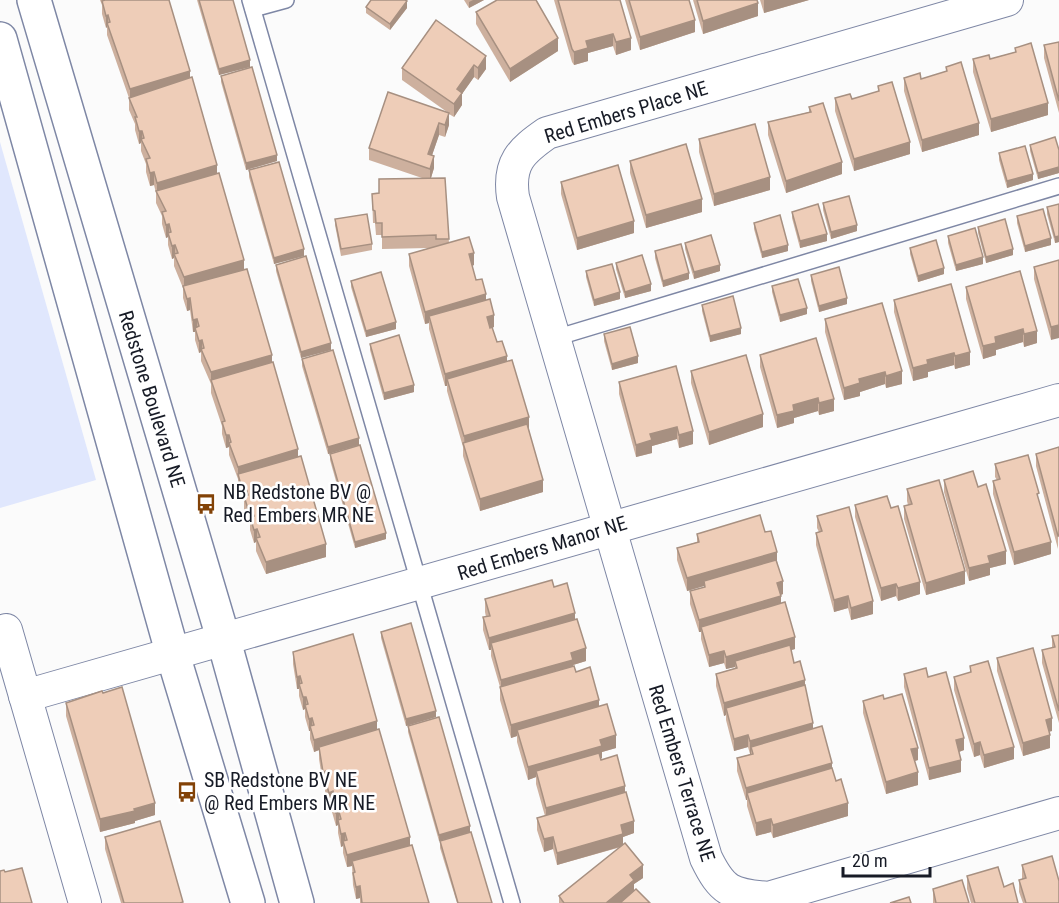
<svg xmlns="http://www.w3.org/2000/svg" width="1059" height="903" font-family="'Roboto Condensed',sans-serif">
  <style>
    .green { fill: #e0e7fd }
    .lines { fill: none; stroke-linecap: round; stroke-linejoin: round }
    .lane-casing { stroke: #7e87a5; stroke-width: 18 }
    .street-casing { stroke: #7e87a5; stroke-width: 34 }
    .secondary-casing { stroke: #7e87a5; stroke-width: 36 }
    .lane { stroke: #fff; stroke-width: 15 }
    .street { stroke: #fff; stroke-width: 32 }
    .secondary { stroke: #fff; stroke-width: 33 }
    .wall { fill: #cdb09e }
    .shaded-wall { fill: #a79081 }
    .building { fill: #eecdb8; stroke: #a79081; stroke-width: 1.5 }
    .labels { text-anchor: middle; stroke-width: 5; stroke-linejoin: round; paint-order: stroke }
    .street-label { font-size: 20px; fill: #171b26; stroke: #fff }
    .poi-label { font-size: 20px; fill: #171b26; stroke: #fff; text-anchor: start }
  </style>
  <rect width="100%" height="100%" fill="#fbfbfb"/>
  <polygon class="green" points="0,142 96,480 0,508"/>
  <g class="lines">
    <g class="lane-casing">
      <g id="lane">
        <polyline points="250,0 512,903"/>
        <polyline points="253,9 286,0"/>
        <polyline points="555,338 1059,186"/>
      </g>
    </g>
    <g class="street-casing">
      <g id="street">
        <path d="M 1007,0 L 547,133 C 521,151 508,163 513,197 L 706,858 C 722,891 731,895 768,898 L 1059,813"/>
        <polyline points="6,630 85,903"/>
        <polyline points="25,696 1059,400"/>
      </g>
    </g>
    <g class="secondary-casing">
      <g id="secondary">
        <polyline points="34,0 224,641 297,903"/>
        <polyline points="0,39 173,655 248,903"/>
      </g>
    </g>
    <use href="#lane" class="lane"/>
    <use href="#street" class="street"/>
    <use href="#secondary" class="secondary"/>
  </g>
  <g class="wall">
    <polygon points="100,0 169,0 190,78 326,557 266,574 256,551 256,542 254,543 250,530 250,521 248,521 244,509 244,501 242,501 238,487 238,479 229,455 229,447 226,448 222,434 222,426 211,393 211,384 201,361 201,352 199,353 195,340 195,332 193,332 190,310 187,311 183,298 183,288 174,266 174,258 172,259 168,245 168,237 166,238 162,224 162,216 156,203 156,193 154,185 150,186 146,172 146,164 141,151 141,143 139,144 135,130 135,124 129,110 129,98 107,35 107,27 106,28 102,14 102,5"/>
    <polygon points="197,0 233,0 250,67 219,75"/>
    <polygon points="464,0 484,0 469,8"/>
    <polygon points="554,0 620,0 631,50 616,55 613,46 588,53 588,61 574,65 572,62"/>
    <polygon points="625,0 689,0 695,32 640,50"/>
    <polygon points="693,0 757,0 758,16 703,34"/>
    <polygon points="760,0 809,0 764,13"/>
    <polygon points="366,7 407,8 390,30 366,13"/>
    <polygon points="476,12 558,51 510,82 476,24"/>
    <polygon points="436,20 486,69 478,80 474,77 462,94 462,105 454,117 449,114 449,125 445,137 439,135 432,155 434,168 431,178 445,178 449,243 474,265 472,266 476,280 486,301 494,327 492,328 497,342 507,362 529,430 543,492 480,511 463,456 463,447 447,391 447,386 445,386 429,329 429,323 425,324 409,266 409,254 429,248 382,249 382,235 376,235 375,223 373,223 372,194 379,193 422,178 369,160 369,148 447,112 402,80 402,68"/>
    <polygon points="1059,42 1059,113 1044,58 1044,45"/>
    <polygon points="1015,48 1048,115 991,132 973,72 973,59 990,59 1015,52"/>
    <polygon points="946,67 979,135 922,152 904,91 904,78 921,79 946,72"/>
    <polygon points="221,76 277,161 246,170 221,82"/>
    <polygon points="878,86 910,154 854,171 835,111 835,98 852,99 878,92"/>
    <polygon points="809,107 842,174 786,193 768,135 768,122 809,112"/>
    <polygon points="699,139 770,190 714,206 699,152"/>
    <polygon points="1030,145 1059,150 1059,173 1038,179 1030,151"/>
    <polygon points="999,153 1033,180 1007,188 999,160"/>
    <polygon points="630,161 702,212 646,228 630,173"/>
    <polygon points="249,170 304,256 274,264 249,177"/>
    <polygon points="561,182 634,233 577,250 561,194"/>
    <polygon points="823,203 857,231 831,239 823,210"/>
    <polygon points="1059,204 1059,242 1055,243 1047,214 1047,207"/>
    <polygon points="792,212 827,241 800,248 792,218"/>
    <polygon points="1017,216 1051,245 1025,252 1017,223"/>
    <polygon points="335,219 372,244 372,250 341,256 335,225"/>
    <polygon points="754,223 788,251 762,258 754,229"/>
    <polygon points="978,227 1013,255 986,263 978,233"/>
    <polygon points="948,236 983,264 956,271 948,243"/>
    <polygon points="685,243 720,271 694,279 685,249"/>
    <polygon points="910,248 944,274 918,282 910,254"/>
    <polygon points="655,251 689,279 663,287 655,258"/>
    <polygon points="1059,260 1051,340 1034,279 1034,267"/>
    <polygon points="616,263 651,291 625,298 616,269"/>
    <polygon points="276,265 331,350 301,358 276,271"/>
    <polygon points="586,271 620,299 594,306 586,277"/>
    <polygon points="811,275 847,304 819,312 811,281"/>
    <polygon points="351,281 396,329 366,337 351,287"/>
    <polygon points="772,286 807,314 780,322 772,292"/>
    <polygon points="966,287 1037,331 1037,343 1024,347 1023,342 996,350 996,355 983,359 966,299"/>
    <polygon points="894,300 970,365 955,369 954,365 928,372 928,377 913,381 894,312"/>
    <polygon points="702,305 741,334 710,342 702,311"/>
    <polygon points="825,319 902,384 886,388 885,384 860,392 860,396 844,400 825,332"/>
    <polygon points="604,334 638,363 612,370 604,341"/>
    <polygon points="370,344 414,392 384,400 370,350"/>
    <polygon points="760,355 834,411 819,415 818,411 794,418 794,423 777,428 760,367"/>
    <polygon points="302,359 359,445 328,454 302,366"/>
    <polygon points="676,366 693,444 679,448 677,439 652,446 652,453 636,457 619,394 619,382"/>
    <polygon points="691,371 763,427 709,445 691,383"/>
    <polygon points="1059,447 1058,549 1036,466 1036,454"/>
    <polygon points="330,454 386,539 355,548 330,460"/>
    <polygon points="995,464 1051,554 1014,565 993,494 993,481 997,480 995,477"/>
    <polygon points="944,480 978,487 1006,564 990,568 990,575 969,581 944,492"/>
    <polygon points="907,489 965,584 926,595 904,519 904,506 908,505 907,501"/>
    <polygon points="855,505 891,508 920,594 898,601 896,596 881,601 855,517"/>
    <polygon points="817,516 873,614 851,620 848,608 834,612 816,545 816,533 819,532 817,528"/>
    <polygon points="697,534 777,561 783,594 781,595 781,604 795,649 791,650 794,663 805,687 813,729 832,769 848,816 773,838 771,832 756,836 747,806 747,800 746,800 737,771 737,758 751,754 750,754 748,747 734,751 726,720 726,715 724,716 716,686 716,674 735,668 735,667 726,669 724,663 709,667 701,639 701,632 699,632 690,604 690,591 704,588 704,586 687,591 677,560 677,548 697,542"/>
    <polygon points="554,587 575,619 586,661 573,665 573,666 599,706 616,748 602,752 601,758 625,793 634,833 623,837 623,845 643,878 634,884 634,890 650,903 559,903 559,896 621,847 557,865 553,849 544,852 537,830 537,818 545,816 536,784 536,777 528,780 517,742 517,736 511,738 500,700 500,687 491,656 491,650 489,650 483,630 483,617 486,617 485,612 485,599"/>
    <polygon points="381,632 436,717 406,726 381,638"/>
    <polygon points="1059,635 1059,723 1042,663 1042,650 1052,648 1052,636"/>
    <polygon points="293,652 377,729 410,845 429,903 360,903 360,898 356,899 353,885 352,866 347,867 343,853 343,846 341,847 338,833 338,825 336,826 332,812 332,804 329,805 325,791 325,784 323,784 319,759 319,750 314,752 310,739 310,731 309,731 305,717 305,709 303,710 299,696 299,689 297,689 293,664"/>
    <polygon points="997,658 1052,731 1049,732 1050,748 1023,756 997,671"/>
    <polygon points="970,666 1014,759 984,768 980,755 974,757 954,690 954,677 970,673"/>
    <polygon points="904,674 928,677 964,750 959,752 961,772 929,780 904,687"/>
    <polygon points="884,699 918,760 915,761 918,785 886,794 863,713 863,701"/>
    <polygon points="66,703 155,815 135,821 135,823 100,832 66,716"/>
    <polygon points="408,726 470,832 439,841 408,732"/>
    <polygon points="105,837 183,903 121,903 105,849"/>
    <polygon points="440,841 492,903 457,903 440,848"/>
    <polygon points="1022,865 1059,903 1023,903 1019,892 1019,880 1022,879"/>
    <polygon points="967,876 1004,887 1018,903 971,903 967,889"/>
    <polygon points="933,889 969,903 933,903"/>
  </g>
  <g class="shaded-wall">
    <polygon points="473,0 484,0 469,8 469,2"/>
    <polygon points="764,0 809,0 764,13"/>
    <polygon points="407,1 407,8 390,30 390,24"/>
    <polygon points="758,3 758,16 703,34 703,21"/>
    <polygon points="108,15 108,24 107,23 107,27 106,28 106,16"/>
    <polygon points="695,20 695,32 640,50 640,37"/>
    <polygon points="613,34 613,46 588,53 588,61 574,65 574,52 586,41"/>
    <polygon points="558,38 558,51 510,82 510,69"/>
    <polygon points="631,38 631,50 616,55 616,42"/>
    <polygon points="486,56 486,69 478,80 478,68"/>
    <polygon points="250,60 250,67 219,75 219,69"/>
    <polygon points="474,65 474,77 462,94 462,105 454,117 454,104 457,89"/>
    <polygon points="190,71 190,84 130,102 130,89"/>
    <polygon points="1048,103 1048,115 991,132 991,119"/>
    <polygon points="449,113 449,125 445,137 445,125"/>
    <polygon points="439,123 439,135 428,167 428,154"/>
    <polygon points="979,123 979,135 922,152 922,140"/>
    <polygon points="139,131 142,131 142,141 141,139 141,143 139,144"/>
    <polygon points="910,142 910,154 854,171 854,159"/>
    <polygon points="277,155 277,161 246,170 246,163"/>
    <polygon points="434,156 434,168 430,181 430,169"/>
    <polygon points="842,162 842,174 786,193 786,181"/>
    <polygon points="217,165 217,178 157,192 157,183"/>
    <polygon points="1059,167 1059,173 1038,179 1038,173"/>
    <polygon points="154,172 154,185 150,186 150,173"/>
    <polygon points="1033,174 1033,180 1007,188 1007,181"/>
    <polygon points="770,177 770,190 714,206 714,194"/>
    <polygon points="702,199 702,212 646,228 646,215"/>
    <polygon points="634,221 634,233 577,250 577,238"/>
    <polygon points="169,224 169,236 168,233 168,237 166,238 166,225"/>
    <polygon points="857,225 857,231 831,239 831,232"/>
    <polygon points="827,234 827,241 800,248 800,241"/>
    <polygon points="1059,236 1059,242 1055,243 1055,237"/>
    <polygon points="1051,238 1051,245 1025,252 1025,246"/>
    <polygon points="175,245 175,256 174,254 174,258 172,259 172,246"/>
    <polygon points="788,245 788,251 762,258 762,252"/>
    <polygon points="304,249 304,256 274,264 274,258"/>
    <polygon points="1013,249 1013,255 986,263 986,257"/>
    <polygon points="474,253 474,265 469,267 469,254"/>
    <polygon points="983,257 983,264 956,271 956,265"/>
    <polygon points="244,260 244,272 184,289 184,277"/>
    <polygon points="720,265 720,271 694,279 694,272"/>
    <polygon points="944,268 944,274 918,282 918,276"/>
    <polygon points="689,273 689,279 663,287 663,281"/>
    <polygon points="651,284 651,291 625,298 625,292"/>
    <polygon points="620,292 620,299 594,306 594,300"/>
    <polygon points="486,294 486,307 429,316 429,323 425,324 425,312"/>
    <polygon points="190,298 190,310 187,311 187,299"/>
    <polygon points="847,298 847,304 819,312 819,306"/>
    <polygon points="807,308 807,314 780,322 780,315"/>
    <polygon points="494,315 494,327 487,329 487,317"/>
    <polygon points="197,319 197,331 195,328 195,332 193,332 193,320"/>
    <polygon points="396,322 396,329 366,337 366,331"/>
    <polygon points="1059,325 1059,338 1051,340 1051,327"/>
    <polygon points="741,328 741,334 710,342 710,336"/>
    <polygon points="1023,329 1023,342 996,350 996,355 983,359 983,346 995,337"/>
    <polygon points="1037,331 1037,343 1024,347 1024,334"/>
    <polygon points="202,340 202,351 201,349 201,352 199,353 199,341"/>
    <polygon points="331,343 331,350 301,358 301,352"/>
    <polygon points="970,352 970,365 955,369 955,356"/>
    <polygon points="954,353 954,365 928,372 928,377 913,381 913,368 927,360"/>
    <polygon points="272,355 272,367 211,381 211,372"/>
    <polygon points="507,356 507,369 447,379 447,386 445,386 445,374"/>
    <polygon points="638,356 638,363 612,370 612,364"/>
    <polygon points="902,371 902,384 886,388 886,376"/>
    <polygon points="885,372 885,384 860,392 860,396 844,400 844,388 859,379"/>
    <polygon points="414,385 414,392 384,400 384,393"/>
    <polygon points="818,398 818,411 794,418 794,423 777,428 777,415 793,405"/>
    <polygon points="834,399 834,411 819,415 819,403"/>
    <polygon points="763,414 763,427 709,445 709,432"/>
    <polygon points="529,417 529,430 465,449 464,436"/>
    <polygon points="677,427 677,439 652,446 652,453 636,457 636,445 650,434"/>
    <polygon points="693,431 693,444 679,448 679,435"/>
    <polygon points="226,435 229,435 229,447 226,448"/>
    <polygon points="359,438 359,445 328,454 328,447"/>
    <polygon points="298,449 298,462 238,475 238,467"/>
    <polygon points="543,480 543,492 480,511 480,499"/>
    <polygon points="246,488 246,500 244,496 244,501 242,501 242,489"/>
    <polygon points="251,508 251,520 250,517 250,521 248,521 248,509"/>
    <polygon points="257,529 257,542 256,538 256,542 254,543 254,530"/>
    <polygon points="386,533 386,539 355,548 355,542"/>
    <polygon points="1051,542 1051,554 1014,565 1014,552"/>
    <polygon points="326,544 326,557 266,574 266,562"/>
    <polygon points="1006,551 1006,564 990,568 990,575 969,581 969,568 988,556"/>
    <polygon points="777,552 777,565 704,581 704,586 687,591 687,578"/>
    <polygon points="965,571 965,584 926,595 926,583"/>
    <polygon points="783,581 783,594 777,596 777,583"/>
    <polygon points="920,582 920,594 898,601 898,588"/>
    <polygon points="896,584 896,596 881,601 881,588"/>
    <polygon points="781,596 781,608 701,627 701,632 699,632 699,620"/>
    <polygon points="848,596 848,608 834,612 834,600"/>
    <polygon points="873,601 873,614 851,620 851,608"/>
    <polygon points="575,613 575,625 491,643 491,650 489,650 489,638"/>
    <polygon points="795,637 795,649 736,666 735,661 735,667 726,669 726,657"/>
    <polygon points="586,648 586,661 573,665 573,672 501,692 501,680 571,653"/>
    <polygon points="724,651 724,663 709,667 709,655"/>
    <polygon points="300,676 300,688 299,684 299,689 297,689 297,677"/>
    <polygon points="805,680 805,692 726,708 726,715 724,716 724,703"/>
    <polygon points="303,697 306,697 306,709 305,705 305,709 303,710"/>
    <polygon points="599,700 599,712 517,730 517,736 511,738 511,725"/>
    <polygon points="436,711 436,717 406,726 406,719"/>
    <polygon points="312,718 312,730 310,726 310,731 309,731 309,719"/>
    <polygon points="1052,718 1052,731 1046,732 1046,720"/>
    <polygon points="377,721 377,734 319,747 319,750 314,752 314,740"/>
    <polygon points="813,723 813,736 751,747 751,754 750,754 750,741"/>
    <polygon points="616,735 616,748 602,752 602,758 538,777 536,771 536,777 528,780 528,767 600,740"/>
    <polygon points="748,735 748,747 734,751 734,739"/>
    <polygon points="1050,735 1050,748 1023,756 1023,743"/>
    <polygon points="964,738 964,750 956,753 956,740"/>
    <polygon points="980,742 980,755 974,757 974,744"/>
    <polygon points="1014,747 1014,759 984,768 984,755"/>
    <polygon points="918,748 918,760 911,762 911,749"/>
    <polygon points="961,760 961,772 929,780 929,768"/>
    <polygon points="832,763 832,775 747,793 747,800 746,800 746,788"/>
    <polygon points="326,771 326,783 325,779 325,784 323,784 323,772"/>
    <polygon points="918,772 918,785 886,794 886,782"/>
    <polygon points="625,786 625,798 546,821 546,808"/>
    <polygon points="333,791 333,804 332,800 332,804 329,805 329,793"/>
    <polygon points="155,803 155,815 135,821 135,823 100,832 100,819"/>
    <polygon points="848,803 848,816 773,838 773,825"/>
    <polygon points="339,812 339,825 338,820 338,825 336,826 336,813"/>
    <polygon points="771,819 771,832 756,836 756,823"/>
    <polygon points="634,821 634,833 623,837 623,846 557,865 557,853 621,825"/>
    <polygon points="470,826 470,832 439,841 439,835"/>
    <polygon points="345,833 345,846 343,841 343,846 341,847 341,834"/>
    <polygon points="410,837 410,849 352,861 352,866 347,867 347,855"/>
    <polygon points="553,837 553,849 544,852 544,839"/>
    <polygon points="643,865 643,878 634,884 634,893 622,903 606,903 630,875"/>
    <polygon points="360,886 360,898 356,899 356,887"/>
  </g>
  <g class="building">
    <polygon points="105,0 169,0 190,71 130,89 107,23 110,22 108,15 106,16 102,1"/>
    <polygon points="199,0 233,0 250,60 219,69"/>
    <polygon points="371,0 405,0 407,1 390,24 366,7"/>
    <polygon points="497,0 536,0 558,38 510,69 476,12"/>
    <polygon points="558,0 620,0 631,38 616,42 613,34 586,41 588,48 574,52 572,49"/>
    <polygon points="629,0 689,0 695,20 640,37"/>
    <polygon points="697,0 757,0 758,3 703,21"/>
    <polygon points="436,20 486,56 478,68 474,65 457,89 462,93 454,104 402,68"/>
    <polygon points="1059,42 1059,101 1044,45"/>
    <polygon points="1031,43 1048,103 991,119 973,59 989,55 990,59 1016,52 1015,48"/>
    <polygon points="961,62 979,123 922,140 904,78 920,73 921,79 947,71 946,67"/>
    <polygon points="252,67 277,155 246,163 221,76"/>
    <polygon points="192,77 217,165 157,183 154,172 150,173 146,159 150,158 141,139 144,138 142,131 139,131 135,117 137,117 129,98"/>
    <polygon points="892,82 910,142 854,159 835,98 850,94 852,99 879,91 878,86"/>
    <polygon points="388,92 449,113 445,125 439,123 428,154 434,156 430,169 369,148"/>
    <polygon points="823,103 842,162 786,181 768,122 811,112 809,107"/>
    <polygon points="755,124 770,177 714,194 699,139"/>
    <polygon points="1055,137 1059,150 1059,167 1038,173 1030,145"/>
    <polygon points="686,144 702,199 646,215 630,161"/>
    <polygon points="1025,146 1033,174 1007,181 999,153"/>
    <polygon points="279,162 304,249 274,258 249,170"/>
    <polygon points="618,165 634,221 577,238 561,182"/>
    <polygon points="219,173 244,260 184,277 174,254 178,253 175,245 172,246 168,233 171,232 169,224 166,225 162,212 166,211 156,191"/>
    <polygon points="445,178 449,239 436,239 436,235 382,237 382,223 376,223 375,211 373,210 372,194 379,193 379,179"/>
    <polygon points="849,196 857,225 831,232 823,203"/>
    <polygon points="818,204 827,234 800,241 792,212"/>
    <polygon points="1059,204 1059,236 1055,237 1047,207"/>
    <polygon points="1043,209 1051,238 1025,246 1017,216"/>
    <polygon points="367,214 372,244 341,249 335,219"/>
    <polygon points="780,215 788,245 762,252 754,223"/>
    <polygon points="1005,219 1013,249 986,257 978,227"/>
    <polygon points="975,228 983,257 956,265 948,236"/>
    <polygon points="711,235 720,265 694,272 685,243"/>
    <polygon points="469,237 474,253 469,254 476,280 482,279 486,294 425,312 409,254"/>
    <polygon points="936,240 944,268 918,276 910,248"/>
    <polygon points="681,244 689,273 663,281 655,251"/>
    <polygon points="642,255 651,284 625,292 616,263"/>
    <polygon points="306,256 331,343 301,352 276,265"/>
    <polygon points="1059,260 1059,325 1051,327 1034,267"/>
    <polygon points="612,264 620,292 594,300 586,271"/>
    <polygon points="839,267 847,298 819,306 811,275"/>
    <polygon points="247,269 272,355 211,372 201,349 204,348 202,340 199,341 195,328 199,326 197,319 193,320 190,298 187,299 183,286"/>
    <polygon points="1020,271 1037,331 1024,334 1023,329 995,337 996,343 983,346 966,287"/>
    <polygon points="381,272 396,322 366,331 351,281"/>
    <polygon points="798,279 807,308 780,315 772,286"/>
    <polygon points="951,284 970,352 955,356 954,353 927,360 928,364 913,368 894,300"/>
    <polygon points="733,296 741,328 710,336 702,305"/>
    <polygon points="490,299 494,315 487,317 490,328 492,327 497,342 502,341 507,356 445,374 429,316"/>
    <polygon points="882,303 902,371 886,376 885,372 859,379 860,383 844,388 825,319"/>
    <polygon points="630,327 638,356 612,364 604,334"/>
    <polygon points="399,335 414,385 384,393 370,344"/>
    <polygon points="816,338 834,399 819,403 818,398 793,405 794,411 777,415 760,355"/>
    <polygon points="333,350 359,438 328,447 302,359"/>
    <polygon points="746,355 763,414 709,432 691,371"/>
    <polygon points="512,360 529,417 464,436 447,379"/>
    <polygon points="273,362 298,449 238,467 229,443 231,442 229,435 226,435 222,422 225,421 211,380"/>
    <polygon points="676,366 693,431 679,435 677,427 650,434 652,440 636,445 619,382"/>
    <polygon points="527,424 543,480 480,499 463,443"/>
    <polygon points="360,445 386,533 355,542 330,454"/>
    <polygon points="1059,447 1059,536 1058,536 1036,454"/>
    <polygon points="1028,455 1039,493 1037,494 1051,542 1014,552 993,481 1000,479 995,464"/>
    <polygon points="301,456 326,544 266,562 256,538 260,537 257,529 254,530 250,517 254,516 251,508 248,509 244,496 248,495 246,488 242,489 238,474"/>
    <polygon points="973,471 978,487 986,484 1006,551 988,556 990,563 969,568 944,480"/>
    <polygon points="939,480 965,571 926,583 904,506 912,504 907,489"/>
    <polygon points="887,496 891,508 898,506 920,582 898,588 896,584 881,588 855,505"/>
    <polygon points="849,507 873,601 851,608 848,596 834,600 816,533 822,531 817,516"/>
    <polygon points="760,515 765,532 771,531 777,552 687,578 677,548 699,542 697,534"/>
    <polygon points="776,560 783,581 777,583 781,596 699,620 690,591 705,587 704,581"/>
    <polygon points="552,580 554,587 567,583 575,613 489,638 483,617 490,616 485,599"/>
    <polygon points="785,602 795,637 726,657 724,651 709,655 701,627"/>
    <polygon points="577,619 586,648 571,653 573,660 501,680 491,643"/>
    <polygon points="411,623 436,711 406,719 381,632"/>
    <polygon points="353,634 377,721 314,740 310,726 314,725 312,718 309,719 305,705 308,704 306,697 303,697 299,684 302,683 300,676 297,677 293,652"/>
    <polygon points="1059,635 1059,711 1042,650 1055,647 1052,636"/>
    <polygon points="790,645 794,663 800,661 805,680 724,703 716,674 737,668 735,661"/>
    <polygon points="1033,648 1052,718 1046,720 1050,735 1023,743 997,658"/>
    <polygon points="988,661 1014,747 984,755 980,742 974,744 954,677 971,672 970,666"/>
    <polygon points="574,666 576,672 590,667 599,700 511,725 500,687"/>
    <polygon points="926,668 928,677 946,672 964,738 956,740 961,760 929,768 904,674"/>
    <polygon points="805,685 813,723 750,741 748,735 734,739 726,708"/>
    <polygon points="122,687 155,803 134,809 135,811 100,819 66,703 102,691 103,693"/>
    <polygon points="902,694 918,748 911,749 918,772 886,782 863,701 883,695 884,699"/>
    <polygon points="607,704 616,735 600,740 602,746 528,767 517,730"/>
    <polygon points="439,717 470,826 439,835 408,726"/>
    <polygon points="822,726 832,763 746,788 737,758 753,754 751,747"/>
    <polygon points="379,729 410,837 347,855 343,841 347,840 345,833 341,834 338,820 341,819 339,812 336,813 332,800 335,799 333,791 329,793 325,779 328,778 326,771 323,772 319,747"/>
    <polygon points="599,753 601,760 617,755 625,786 546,808 536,771"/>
    <polygon points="832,768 836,781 841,779 848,803 773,825 771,819 756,823 747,793"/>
    <polygon points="626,792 634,821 621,825 623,834 557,853 553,837 544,839 537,818"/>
    <polygon points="160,821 183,902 180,903 124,903 105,837"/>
    <polygon points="471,832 492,903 458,903 440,841"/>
    <polygon points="625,843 643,865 630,875 634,880 606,903 564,903 559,896"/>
    <polygon points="412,845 429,903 362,903 360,886 356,887 353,873 355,872 352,861"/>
    <polygon points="1052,856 1059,881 1059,903 1026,903 1019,880 1026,878 1022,865"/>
    <polygon points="998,867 1004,887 1013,883 1018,903 975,903 967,876"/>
    <polygon points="22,868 32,903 0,903 0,871 4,870 5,872"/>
    <polygon points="962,880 969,903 936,903 933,889"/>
    <polygon points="636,889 650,903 620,903"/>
    <polygon points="909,897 911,903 890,903"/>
  </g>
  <defs>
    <g id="bus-bare" transform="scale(1.62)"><path d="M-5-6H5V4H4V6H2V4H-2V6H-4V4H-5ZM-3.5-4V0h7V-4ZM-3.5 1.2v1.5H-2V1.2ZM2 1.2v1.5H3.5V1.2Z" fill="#824207" stroke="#fff" stroke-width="2.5" paint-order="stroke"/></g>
  </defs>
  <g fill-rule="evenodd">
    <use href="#bus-bare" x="206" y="504"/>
    <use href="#bus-bare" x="187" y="792"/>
  </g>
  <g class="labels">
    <g class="street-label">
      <text transform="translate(626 112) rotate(-17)" y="7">Red Embers Place NE</text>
      <text transform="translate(152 399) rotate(73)" y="7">Redstone Boulevard NE</text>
      <text transform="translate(542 548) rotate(-17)" y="7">Red Embers Manor NE</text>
      <text transform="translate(682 773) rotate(73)" y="7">Red Embers Terrace NE</text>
    </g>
    <g class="poi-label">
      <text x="223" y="499">NB Redstone BV @<tspan x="223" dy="23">Red Embers MR NE</tspan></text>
      <text x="204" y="787">SB Redstone BV NE<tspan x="204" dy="23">@ Red Embers MR NE</tspan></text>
    </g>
  </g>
  <path d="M843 867v9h87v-9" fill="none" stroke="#171b26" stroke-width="3"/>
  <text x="852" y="867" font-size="18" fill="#171b26" stroke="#ffffff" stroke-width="4.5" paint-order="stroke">20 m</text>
</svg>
